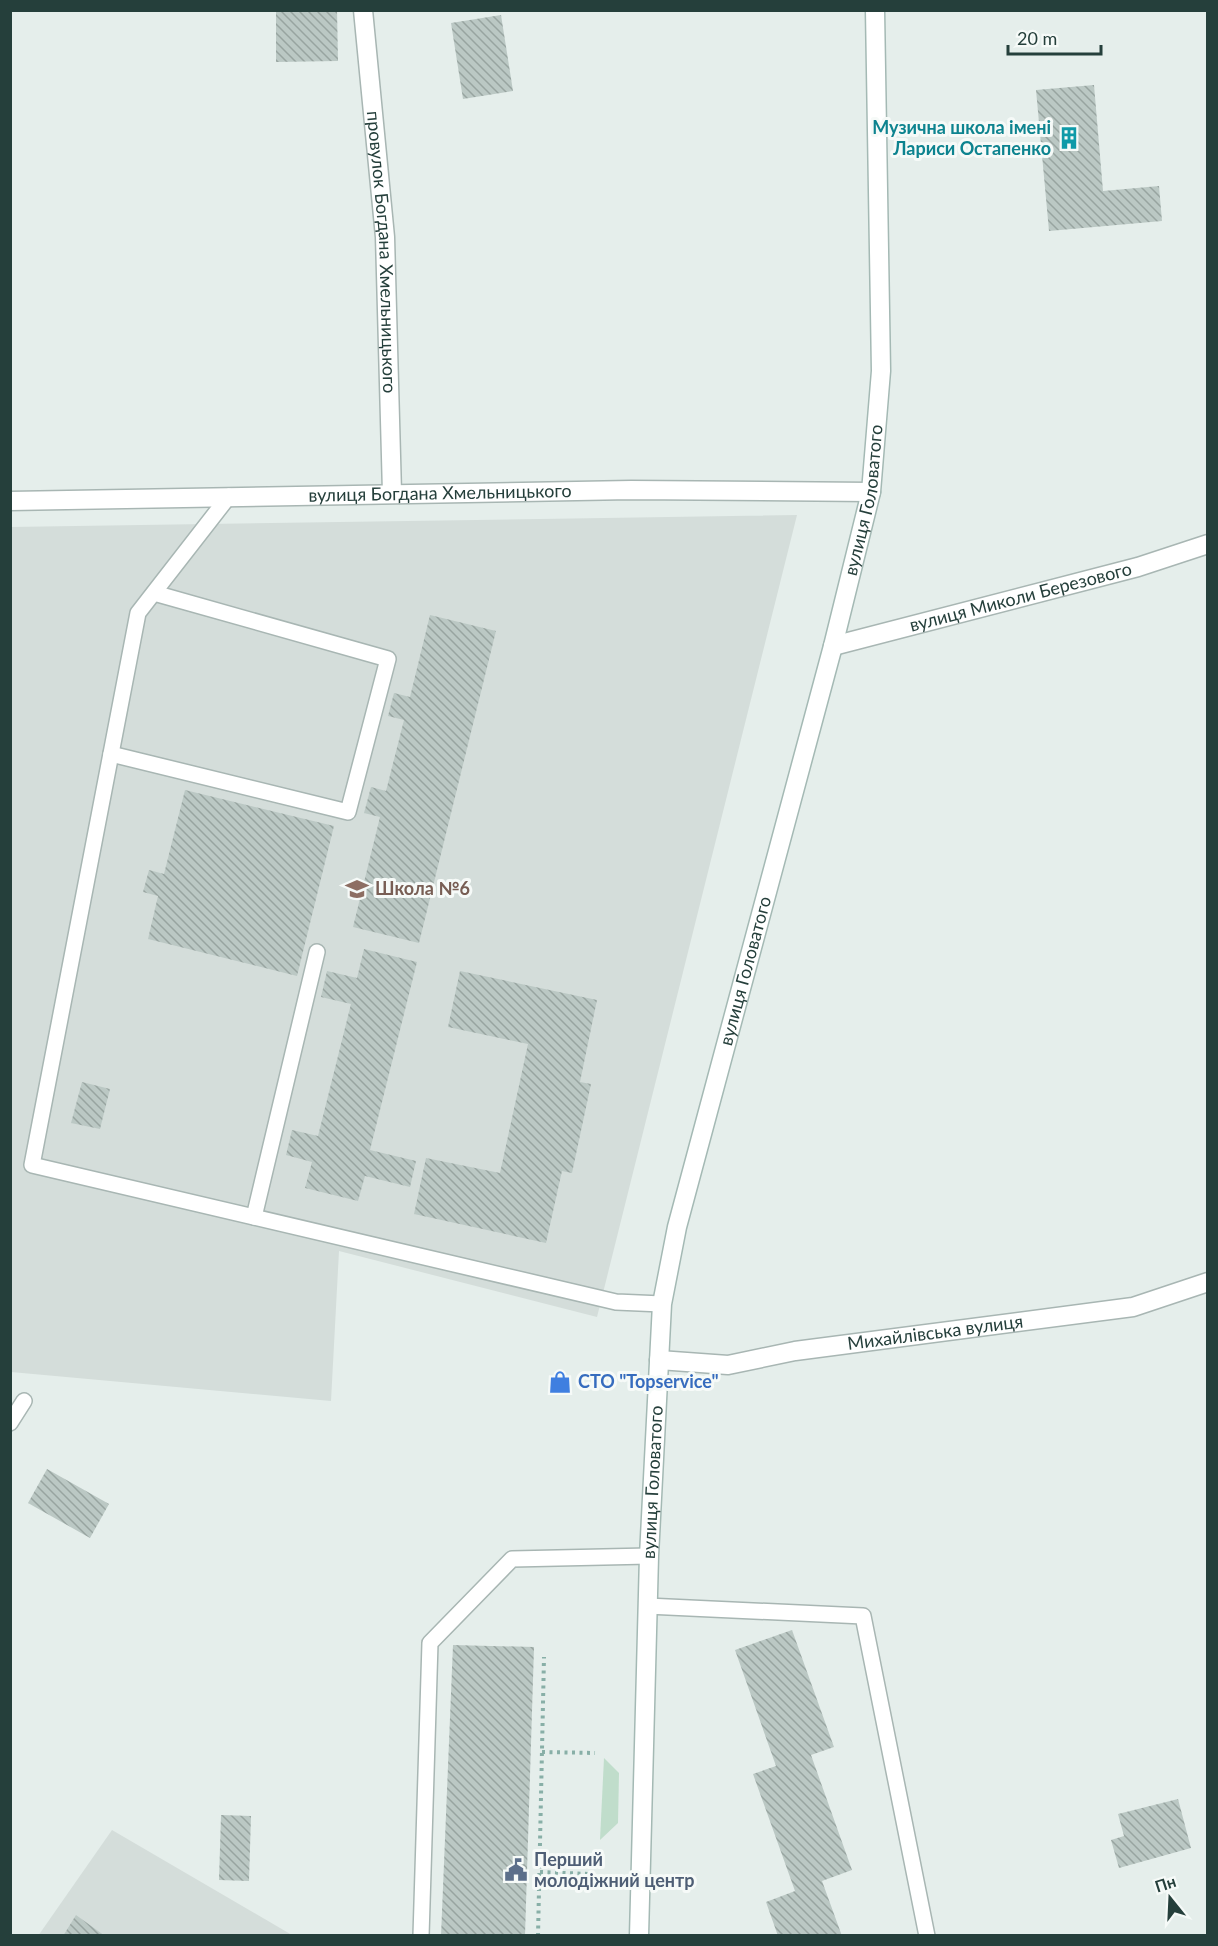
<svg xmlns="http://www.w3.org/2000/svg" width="1218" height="1946" font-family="Lato,sans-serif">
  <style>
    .built { fill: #d4ddda }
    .grass { fill: #c0ddcb }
    .building { fill: url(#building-back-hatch) }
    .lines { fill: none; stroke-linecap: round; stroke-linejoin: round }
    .lane-casing { stroke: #a8b6b3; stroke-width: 18 }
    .street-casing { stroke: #a8b6b3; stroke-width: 21 }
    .secondary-casing { stroke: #a4b9b4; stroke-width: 21 }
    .path { stroke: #88afa7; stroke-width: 4; stroke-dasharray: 3 4.5; stroke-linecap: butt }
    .lane { stroke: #fff; stroke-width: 15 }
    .street { stroke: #fff; stroke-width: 18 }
    .secondary { stroke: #fff; stroke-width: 18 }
    .labels { text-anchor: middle; stroke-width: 6; stroke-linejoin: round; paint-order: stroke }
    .culture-label { font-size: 18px; font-weight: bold; fill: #0d838f; stroke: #f6faf8; text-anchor: end }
    .street-label { font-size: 18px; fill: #253f3b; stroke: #f6faf8 }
    .education-label { font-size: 18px; font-weight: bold; fill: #785e54; stroke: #f6faf8; text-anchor: start }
    .shop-label { font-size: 18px; font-weight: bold; fill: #366cbe; stroke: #f6faf8; text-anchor: start }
    .service-label { font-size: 18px; font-weight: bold; fill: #4e5e75; stroke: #f6faf8; text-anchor: start }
  </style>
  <defs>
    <pattern id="building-back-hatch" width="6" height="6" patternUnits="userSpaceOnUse" patternTransform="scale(1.5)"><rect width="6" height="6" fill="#bbc8c4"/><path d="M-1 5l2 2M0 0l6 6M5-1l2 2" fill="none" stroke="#98a4a0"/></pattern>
  </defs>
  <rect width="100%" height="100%" fill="#e5eeeb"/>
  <g class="built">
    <polygon points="797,515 597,1317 339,1251 331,1401 11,1372 10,527"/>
    <polygon points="112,1830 292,1935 38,1936"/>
  </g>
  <polygon class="grass" points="604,1758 619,1773 618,1823 600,1840"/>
  <g class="building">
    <polygon points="276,10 337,10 338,61 276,62"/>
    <polygon points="501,15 513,91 463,99 451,23"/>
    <polygon points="1094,85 1103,191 1159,186 1162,221 1049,231 1036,90"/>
    <polygon points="430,615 496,631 419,943 353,927 380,817 364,813 371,787 386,791 404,720 388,716 394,693 410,697"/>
    <polygon points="185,790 334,826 297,976 148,939 158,896 143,892 149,870 164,874"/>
    <polygon points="364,949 417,962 370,1150 416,1161 410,1187 365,1176 358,1201 305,1188 312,1162 286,1155 292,1130 318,1136 351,1004 321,997 327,971 357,978"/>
    <polygon points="460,971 597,1000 580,1082 591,1084 572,1173 562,1171 546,1243 414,1214 426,1158 500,1173 528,1044 448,1027"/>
    <polygon points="82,1082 110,1089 100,1129 71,1123"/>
    <polygon points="47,1469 109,1504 90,1538 28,1503"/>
    <polygon points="792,1630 834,1747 811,1755 852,1870 822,1881 842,1936 778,1936 766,1902 795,1891 753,1774 776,1766 735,1650"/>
    <polygon points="453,1645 534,1647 525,1936 441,1936"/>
    <polygon points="1178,1799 1191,1848 1119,1868 1111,1840 1124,1836 1118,1814"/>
    <polygon points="221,1815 251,1816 249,1881 219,1880"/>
    <polygon points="76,1915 105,1936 63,1936"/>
  </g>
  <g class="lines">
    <g class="lane-casing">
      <g id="lane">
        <polyline points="229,496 138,613 32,1165 616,1302 662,1304"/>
        <polyline points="111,754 348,812 388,659 154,593"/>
        <polyline points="254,1217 317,952"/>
        <polyline points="10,1423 24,1401"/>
        <polyline points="647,1606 863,1616 927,1936"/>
        <polyline points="421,1936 430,1643 512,1559 649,1556"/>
      </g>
    </g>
    <g class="street-casing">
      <g id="street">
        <path id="s1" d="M 363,10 L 385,237 L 392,493"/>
        <path id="s2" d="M 10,501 L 631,490 L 871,492"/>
        <path id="s3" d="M 833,646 L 1138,567 L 1208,544"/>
        <path id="s4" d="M 659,1360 L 728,1365 L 795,1351 L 1133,1307 L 1208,1282"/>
      </g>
    </g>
    <g class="secondary-casing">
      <g id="secondary">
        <path id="s5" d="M 639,1936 L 649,1556 L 662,1304 L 677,1227 L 833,646 L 871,492 L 881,371 L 875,10"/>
      </g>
    </g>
    <g class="path">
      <polyline points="542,1752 595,1753"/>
      <polyline points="540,1872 589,1874"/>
      <polyline points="538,1936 544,1657"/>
    </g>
    <use href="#lane" class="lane"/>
    <use href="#street" class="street"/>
    <use href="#secondary" class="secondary"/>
  </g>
  <defs>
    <g id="building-bare" transform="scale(1.8)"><path d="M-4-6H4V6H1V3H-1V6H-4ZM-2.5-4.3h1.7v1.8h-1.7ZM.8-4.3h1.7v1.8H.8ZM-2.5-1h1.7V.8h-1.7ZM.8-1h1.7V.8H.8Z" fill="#0f9aa8" stroke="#f6faf8" stroke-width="2.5" paint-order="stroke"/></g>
    <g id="school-bare" transform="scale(1.8)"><path d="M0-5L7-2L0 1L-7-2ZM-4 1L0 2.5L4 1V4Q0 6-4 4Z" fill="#8d6e63" stroke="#f6faf8" stroke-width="2.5" paint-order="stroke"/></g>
    <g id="shop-bare" transform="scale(1.8)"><path d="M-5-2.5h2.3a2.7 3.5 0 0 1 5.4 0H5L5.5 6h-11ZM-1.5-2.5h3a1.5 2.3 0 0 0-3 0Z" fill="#3f7fe0" stroke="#f6faf8" stroke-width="2.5" paint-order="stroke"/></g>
    <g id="civic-bare" transform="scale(1.8)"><path d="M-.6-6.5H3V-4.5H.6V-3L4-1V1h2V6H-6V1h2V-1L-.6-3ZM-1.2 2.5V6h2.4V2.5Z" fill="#5c6f8a" stroke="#f6faf8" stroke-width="2.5" paint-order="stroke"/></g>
  </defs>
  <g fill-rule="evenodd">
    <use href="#building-bare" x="1069" y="138"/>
    <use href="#school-bare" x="357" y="889"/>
    <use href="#shop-bare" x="560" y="1382"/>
    <use href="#civic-bare" x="516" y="1870"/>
  </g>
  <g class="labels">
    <g class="culture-label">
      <text x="1051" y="134">Музична школа імені<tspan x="1051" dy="21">Лариси Остапенко</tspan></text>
    </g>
    <g class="street-label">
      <text dy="6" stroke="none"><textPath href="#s1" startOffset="243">провулок Богдана Хмельницького</textPath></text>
      <text dy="6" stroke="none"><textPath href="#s2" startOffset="430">вулиця Богдана Хмельницького</textPath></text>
      <text dy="6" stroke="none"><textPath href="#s5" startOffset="1462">вулиця Головатого</textPath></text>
      <text dy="6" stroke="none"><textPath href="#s3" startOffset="194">вулиця Миколи Березового</textPath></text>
      <text dy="6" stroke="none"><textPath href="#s5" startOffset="976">вулиця Головатого</textPath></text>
      <text dy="6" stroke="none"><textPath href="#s4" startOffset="279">Михайлівська вулиця</textPath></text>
      <text dy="6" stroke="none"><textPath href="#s5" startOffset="454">вулиця Головатого</textPath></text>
    </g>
    <g class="education-label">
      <text x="375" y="895">Школа №6</text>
    </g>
    <g class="shop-label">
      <text x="578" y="1388">СТО "Topservice"</text>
    </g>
    <g class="service-label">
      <text x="534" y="1866">Перший<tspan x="534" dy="21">молодіжний центр</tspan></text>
    </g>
  </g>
  <rect width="1218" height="1946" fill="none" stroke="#253f3b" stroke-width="24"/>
  <g transform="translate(1170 1898) rotate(342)" stroke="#f6faf8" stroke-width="4.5" paint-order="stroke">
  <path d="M0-4.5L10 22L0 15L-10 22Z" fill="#253f3b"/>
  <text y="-9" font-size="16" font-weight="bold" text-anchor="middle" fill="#253f3b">Пн</text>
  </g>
  <path d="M1008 45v9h93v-9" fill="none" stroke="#253f3b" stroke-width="3"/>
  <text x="1017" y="45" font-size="18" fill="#253f3b" stroke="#f6faf8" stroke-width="4.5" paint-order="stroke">20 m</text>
</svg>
